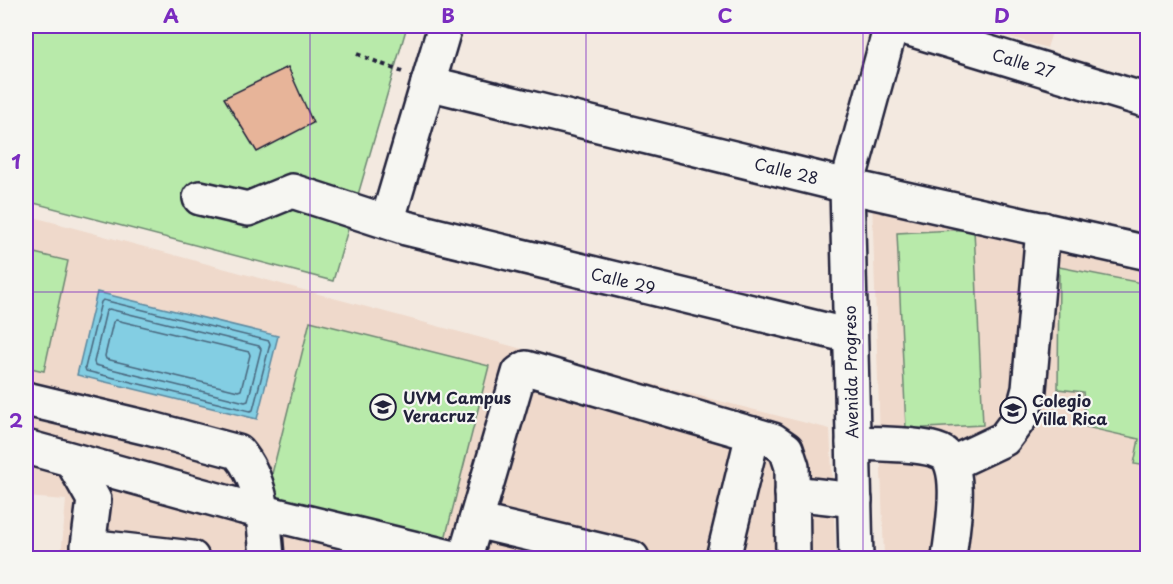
<svg xmlns="http://www.w3.org/2000/svg" width="1173" height="584" font-family="'Playpen Sans',sans-serif">
  <style>
    .built { fill: #efd9cb }
    .green { fill: #b8eaaa; stroke: #6d8672; stroke-width: 1.5 }
    .water { fill: #83cee3; stroke: #5c89a0; stroke-width: 1.5 }
    .lines { fill: none; stroke-linecap: round; stroke-linejoin: round }
    .shore { stroke: #49677e; stroke-width: 1.5 }
    .building { fill: #e7b499; stroke: #22223b; stroke-width: 1.5 }
    .minor-casing { stroke: #22223b; stroke-width: 38 }
    .path { stroke: #22223b; stroke-width: 4; stroke-dasharray: 4.5 4.5; stroke-linecap: butt }
    .minor { stroke: #f6f6f2; stroke-width: 33 }
    .grid { fill: none; stroke: #7b2cbf; stroke-width: 1.5; stroke-opacity: 0.55 }
    .labels { text-anchor: middle; stroke-width: 4.5; stroke-linejoin: round; paint-order: stroke }
    .street-label { font-size: 16px; fill: #22223b; stroke: #f6f6f2 }
    .poi-label { font-size: 16px; font-weight: bold; fill: #22223b; stroke: #f6f6f2; text-anchor: start }
    .neatline { fill: none; stroke: #7b2cbf; stroke-width: 2 }
    .grid-label { font-size: 20px; text-anchor: middle; font-weight: bold; fill: #7b2cbf }
  </style>
  <rect width="100%" height="100%" fill="#f3e9e0"/>
  <filter id="ink" filterUnits="userSpaceOnUse"><feTurbulence type="fractalNoise" baseFrequency=".0167" numOctaves="2"/><feDisplacementMap in="SourceGraphic" scale="12" xChannelSelector="R" yChannelSelector="G"/><feConvolveMatrix kernelMatrix="1 2 1 2 8 2 1 2 1" color-interpolation-filters="sRGB"/></filter>
  <g filter="url(#ink)">
    <g class="built">
      <polygon points="972,26 1054,26 1047,48"/>
      <polygon points="872,201 1147,261 1147,558 884,558"/>
      <polygon points="26,215 652,384 830,429 836,558 61,558 66,500 26,497"/>
    </g>
    <g class="green">
      <polygon points="26,26 407,26 333,281 26,201"/>
      <polygon points="974,229 983,425 906,429 897,233"/>
      <polygon points="26,251 68,261 44,371 26,367"/>
      <polygon points="1059,267 1147,284 1147,466 1134,464 1139,439 1086,427 1083,392 1058,389"/>
      <polygon points="310,321 489,366 443,547 265,502"/>
    </g>
    <polygon class="water" points="97,292 278,336 257,419 77,375"/>
    <g class="lines">
      <g class="shore">
        <polygon points="103,300 269,341 270,344 253,410 250,411 86,371 85,368 101,302"/>
        <polygon points="109,309 259,346 261,349 248,401 245,402 95,365 94,362 106,311"/>
        <polygon points="116,320 249,352 250,355 241,390 238,391 106,359 105,356 113,322"/>
      </g>
    </g>
    <polygon class="building" points="288,67 313,123 257,152 224,98"/>
    <g class="lines">
      <g class="minor-casing">
        <g id="minor">
          <path id="s1" d="M 900,26 L 1148,101"/>
          <path id="s2" d="M 428,83 L 847,186 L 1148,253"/>
          <path id="s3" d="M 200,198 L 248,209 L 292,191 L 406,228 L 850,336"/>
          <polyline points="395,223 390,212 445,26"/>
          <path d="M 26,399 L 148,428 L 238,452 C 263,481 264,522 267,558"/>
          <path d="M 853,443 C 875,444 922,443 941,452 C 966,463 951,536 949,558"/>
          <polyline points="26,447 243,507 454,558"/>
          <polyline points="72,461 94,500 88,546 192,558"/>
          <polyline points="953,463 1004,439 1022,415 1029,389 1043,229"/>
          <polyline points="792,493 855,500"/>
          <polyline points="476,521 632,558"/>
          <polyline points="465,558 519,373 526,368 773,440 786,449 792,467 793,558"/>
          <polyline points="723,558 753,434"/>
          <polyline points="856,558 847,186 891,26"/>
        </g>
      </g>
      <polyline class="path" points="357,54 402,72"/>
      <use href="#minor" class="minor"/>
    </g>
  </g>
  <path class="grid" d="M 310,26 L 310,558M 586,26 L 586,558M 863,26 L 863,558M 26,292 L 1148,292"/>
  <defs>
    <g id="university-ring" transform="scale(1.35)"><circle r="9.5" fill="#f6f6f2" stroke="#22223b" stroke-width="1.5"/><path d="M0-5L7-2L0 1L-7-2ZM-4 1L0 2.5L4 1V4Q0 6-4 4Z" fill="#22223b"/></g>
  </defs>
  <g fill-rule="evenodd">
    <use href="#university-ring" x="383" y="407"/>
    <use href="#university-ring" x="1013" y="410"/>
  </g>
  <g class="labels">
    <g class="street-label">
      <text dy="6" stroke="none"><textPath href="#s1" startOffset="129">Calle 27</textPath></text>
      <text dy="6" stroke="none"><textPath href="#s2" startOffset="369">Calle 28</textPath></text>
      <text dy="6" stroke="none"><textPath href="#s3" startOffset="440">Calle 29</textPath></text>
      <text transform="translate(851 372) rotate(-91)" y="6">Avenida Progreso</text>
    </g>
    <g class="poi-label">
      <text x="403" y="404">UVM Campus<tspan x="403" dy="18">Veracruz</tspan></text>
      <text x="1032" y="407">Colegio<tspan x="1032" dy="18">Villa Rica</tspan></text>
    </g>
  </g>
  <rect width="1173" height="584" fill="none" stroke="#f6f6f2" stroke-width="66"/>
  <rect x="33" y="33" width="1107" height="518" class="neatline"/>
  <g class="grid-label">
    <text x="171" y="23">A</text>
    <text x="448" y="23">B</text>
    <text x="725" y="23">C</text>
    <text x="1002" y="23">D</text>
    <text x="16" y="169">1</text>
    <text x="16" y="428">2</text>
  </g>
</svg>
